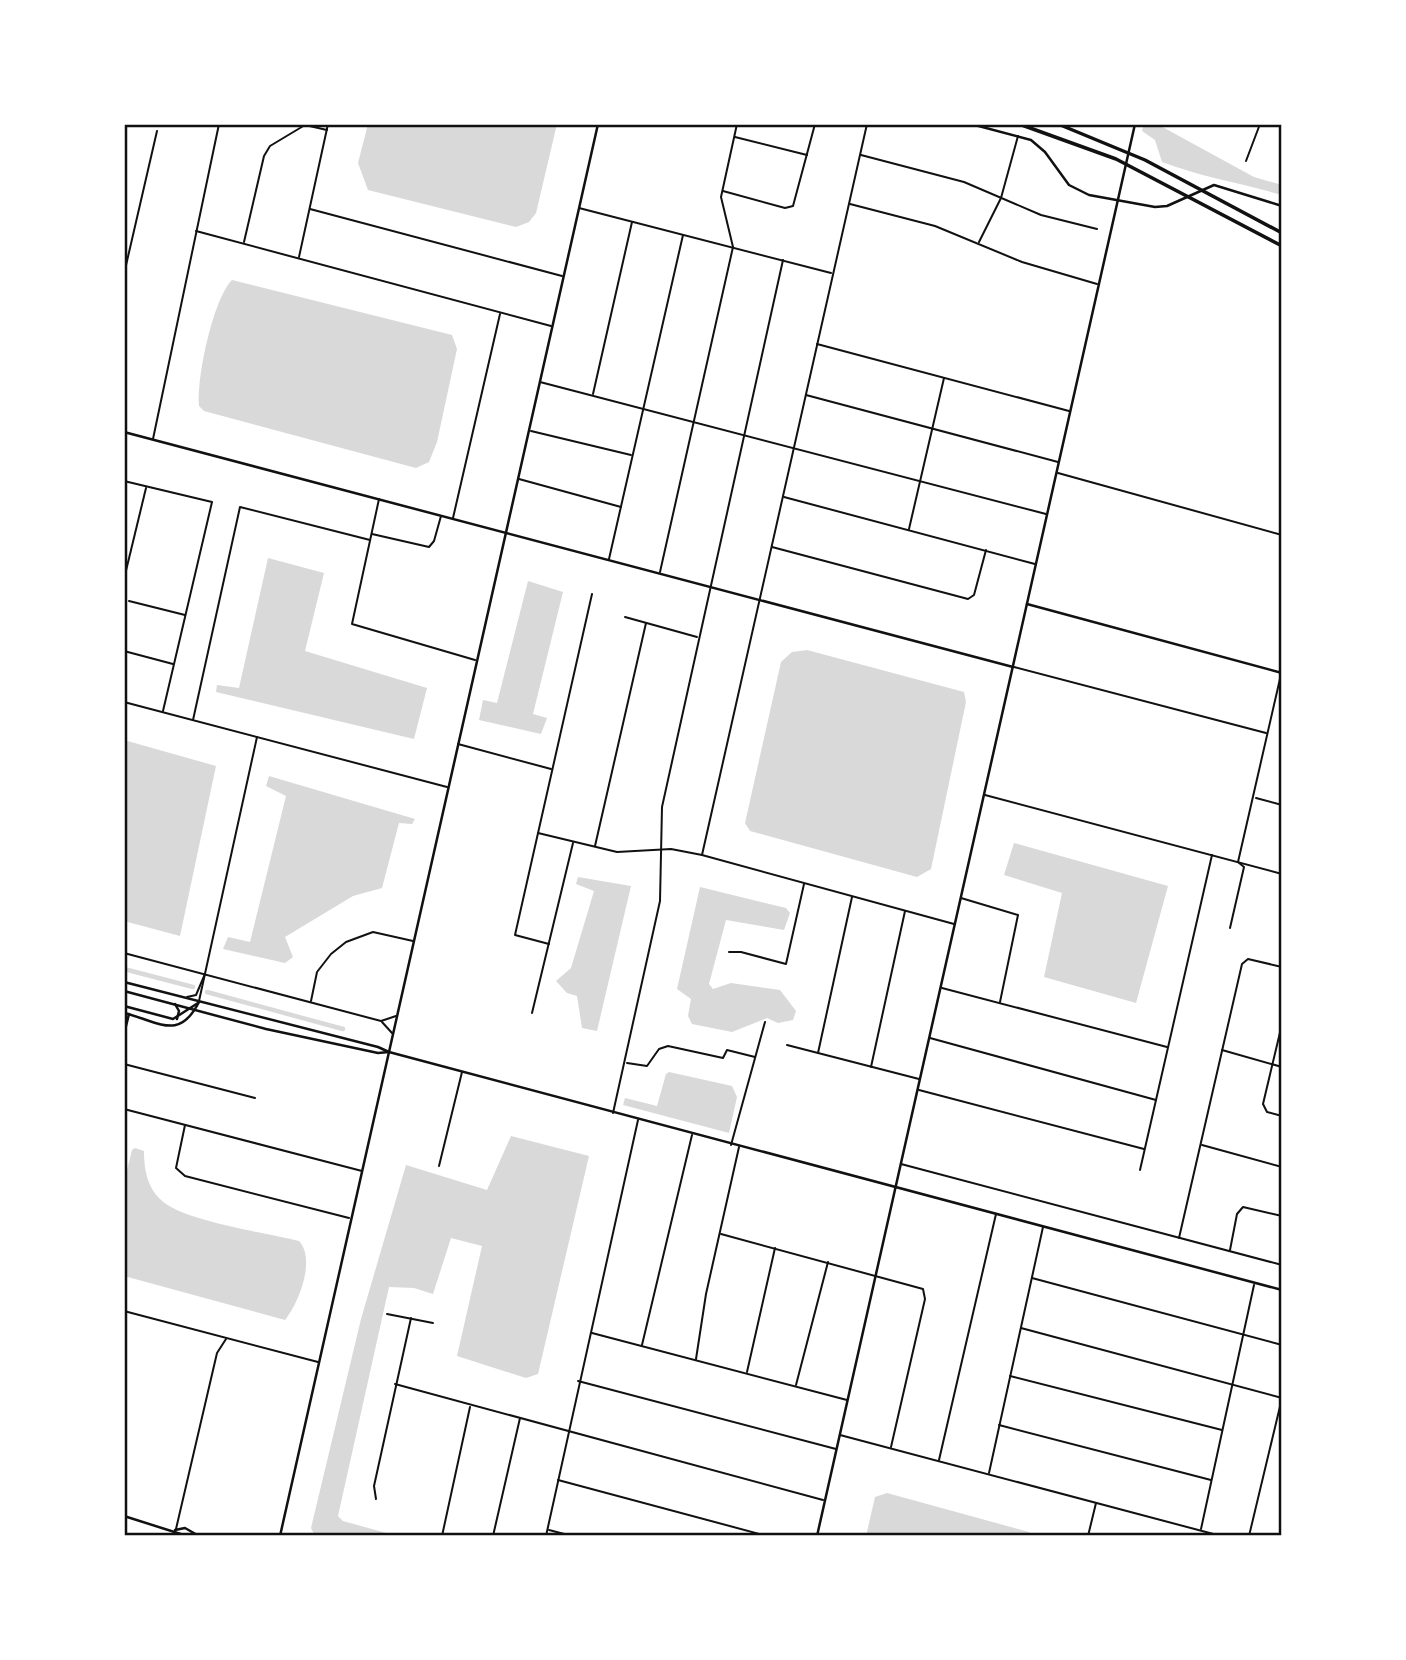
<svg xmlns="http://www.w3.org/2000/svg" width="1406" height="1660" font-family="Roboto,sans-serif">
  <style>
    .water { fill: #d9d9d9 }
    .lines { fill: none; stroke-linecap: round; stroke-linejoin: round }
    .canal { stroke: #d9d9d9; stroke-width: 4.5 }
    .minor { stroke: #111; stroke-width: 2 }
    .tertiary { stroke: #111; stroke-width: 2.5 }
    .secondary { stroke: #111; stroke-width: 2.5 }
    .motorway { stroke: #111; stroke-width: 3.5 }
    .neatline { fill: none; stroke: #111; stroke-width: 2.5 }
  </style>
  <rect width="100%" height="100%" fill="#fff"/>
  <g class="water">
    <polygon points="368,124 557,124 536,213 529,222 516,227 368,190 358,163"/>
    <path d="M 1144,124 L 1157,124 L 1254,177 L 1282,185 L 1282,195 C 1241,183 1201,177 1162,162 L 1155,140 L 1142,131 Z"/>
    <path d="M 232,280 L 452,335 L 457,349 L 437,442 L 429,462 L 416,468 L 204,411 L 199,406 C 196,379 213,299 232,280 Z"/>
    <polygon points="268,558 324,573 305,651 427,688 414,739 216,692 217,685 239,688"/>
    <polygon points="528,581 563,592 533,714 547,718 541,734 479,720 483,700 497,703"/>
    <polygon points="807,650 964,692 966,702 931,869 917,877 750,831 745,823 781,662 792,652"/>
    <polygon points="124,740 216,766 180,936 124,921"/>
    <polygon points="269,776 415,819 412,824 399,823 382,888 353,896 285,937 293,957 285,963 223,949 228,937 250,942 286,796 266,786"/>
    <polygon points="1014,843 1168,886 1136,1003 1044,977 1062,893 1004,875"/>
    <polygon points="578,877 631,886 597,1031 582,1028 577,996 567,993 556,981 571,968 594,891 576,884"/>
    <polygon points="700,887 786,908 790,913 784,930 726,920 709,984 713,989 731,983 780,990 796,1011 793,1020 778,1023 767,1018 732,1032 692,1024 688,1016 691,999 677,989"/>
    <polygon points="669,1072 732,1086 737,1097 729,1133 623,1105 625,1098 657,1106 666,1074"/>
    <polygon points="511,1136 589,1156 538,1374 526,1378 457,1356 482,1246 451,1238 433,1294 414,1288 389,1287 338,1516 343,1521 397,1536 314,1534 311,1528 361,1319 406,1165 487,1190"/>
    <path d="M 135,1148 L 144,1151 C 144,1172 148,1191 166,1204 C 192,1222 266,1233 299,1241 C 316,1259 299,1303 285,1320 L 124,1276 L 124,1182 L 132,1150 Z"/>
    <polygon points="887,1493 1029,1532 1032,1536 866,1536 875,1497"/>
  </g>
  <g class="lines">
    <g class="canal">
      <polyline points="124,969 193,987"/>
      <polyline points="207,992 343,1029"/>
    </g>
    <g class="minor">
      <polyline points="735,137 807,155"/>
      <polyline points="861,155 964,182 1041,215 1097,229"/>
      <polyline points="1246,161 1260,124"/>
      <polyline points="723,191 785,208 793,206 815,124"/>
      <polyline points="850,204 935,226 1022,262 1097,284"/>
      <polyline points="579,208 831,273"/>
      <polyline points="310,209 562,276"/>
      <polyline points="196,231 551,326"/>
      <polyline points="244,242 264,156 270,146 305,125 327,130"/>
      <polyline points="979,242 1001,198 1018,136"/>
      <polyline points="299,257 328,124"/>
      <polyline points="124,274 157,131"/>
      <polyline points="817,344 1069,411"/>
      <polyline points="540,382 1046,514"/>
      <polyline points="593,394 632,222"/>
      <polyline points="806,395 1058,462"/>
      <polyline points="531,431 631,455"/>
      <polyline points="153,439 219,124"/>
      <polyline points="1058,473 1282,535"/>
      <polyline points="519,479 621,507"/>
      <polyline points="124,481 212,502 163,711"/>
      <polyline points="784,497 1035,564"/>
      <polyline points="379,499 352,624 475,660"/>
      <polyline points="453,518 500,314"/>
      <polyline points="909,529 944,378"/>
      <polyline points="372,534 429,547 434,541 441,516"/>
      <polyline points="772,547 968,599 974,595 986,550"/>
      <polyline points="609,559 683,235"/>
      <polyline points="660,572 733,247 721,197 737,124"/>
      <polyline points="124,579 146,488"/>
      <polyline points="129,601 185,615"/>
      <polyline points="625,617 697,637"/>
      <polyline points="124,651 173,664"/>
      <polyline points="1014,667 1266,733"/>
      <polyline points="124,702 447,787"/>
      <polyline points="193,720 240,507 370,540"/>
      <polyline points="458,744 551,769"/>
      <polyline points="985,795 1282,874"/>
      <polyline points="1256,798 1282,805"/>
      <polyline points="538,833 617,852 671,849 702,855 954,924"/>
      <polyline points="595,846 646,623"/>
      <polyline points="702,855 867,124"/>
      <polyline points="961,898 1018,915 1000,1002"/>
      <polyline points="1230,928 1244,867 1238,862 1282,670"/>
      <polyline points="549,944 515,935 592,594"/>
      <polyline points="729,952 741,952 786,964 804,884"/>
      <polyline points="124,953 381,1021 396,1016"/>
      <polyline points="942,988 1167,1047"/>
      <polyline points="187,997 196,995 205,974"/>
      <polyline points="199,1001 257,737"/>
      <polyline points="311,1001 317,972 331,954 346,942 373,932 413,941"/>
      <polyline points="532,1013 573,843"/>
      <polyline points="382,1022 392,1033"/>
      <polyline points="1282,1024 1263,1104 1267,1112 1282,1116"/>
      <polyline points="930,1038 1156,1100"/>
      <polyline points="787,1045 919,1079"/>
      <polyline points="1222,1050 1282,1067"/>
      <polyline points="818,1053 852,897"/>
      <polyline points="627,1063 647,1066 659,1049 668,1046 723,1058 727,1050 755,1057"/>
      <polyline points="124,1064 255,1098"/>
      <polyline points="871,1067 905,911"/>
      <polyline points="919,1090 1144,1149"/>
      <polyline points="124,1109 362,1171"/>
      <polyline points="613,1113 660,901 662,807 783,260"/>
      <polyline points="185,1125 176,1168 185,1176 349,1218"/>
      <polyline points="731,1145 765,1022"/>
      <polyline points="1202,1145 1282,1167"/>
      <polyline points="901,1164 1282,1265"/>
      <polyline points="439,1166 462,1072"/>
      <polyline points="1140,1170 1212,855"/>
      <polyline points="721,1234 923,1289 925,1299 891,1447"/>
      <polyline points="1179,1238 1242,964 1248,959 1282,967"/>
      <polyline points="1230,1250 1237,1214 1243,1207 1282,1216"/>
      <polyline points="1032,1278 1282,1345"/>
      <polyline points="124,1311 318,1362"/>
      <polyline points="387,1314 433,1323"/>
      <polyline points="1021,1328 1282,1398"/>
      <polyline points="592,1333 847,1400"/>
      <polyline points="642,1345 692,1135"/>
      <polyline points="696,1359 706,1294 739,1147"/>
      <polyline points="747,1372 775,1248"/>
      <polyline points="1010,1376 1222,1430"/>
      <polyline points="578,1381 836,1449"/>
      <polyline points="395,1384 823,1500"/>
      <polyline points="796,1385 828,1262"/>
      <polyline points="999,1425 1211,1480"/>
      <polyline points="840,1435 1221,1536"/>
      <polyline points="939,1460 996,1214"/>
      <polyline points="989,1473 1043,1227"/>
      <polyline points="558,1480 767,1536"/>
      <polyline points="376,1499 374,1486 411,1318"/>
      <polyline points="176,1529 217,1353 226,1339"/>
      <polyline points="1201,1529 1254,1285"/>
      <polyline points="549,1530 572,1536"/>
      <polyline points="442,1536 470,1407"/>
      <polyline points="493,1536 520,1418"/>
      <polyline points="546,1536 638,1120"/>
      <polyline points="1088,1536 1096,1503"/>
      <polyline points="1249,1536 1282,1398"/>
    </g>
    <g class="tertiary">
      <polyline points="971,124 1031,140 1045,152 1069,185 1089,195 1155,207 1167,206 1214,185 1282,206"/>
      <polyline points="124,432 1013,667"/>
      <polyline points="1027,604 1282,673"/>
      <polyline points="124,1006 173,1019 198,1003"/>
      <path d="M 124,1013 C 160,1022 179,1041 199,1002"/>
      <polyline points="124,1034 129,1014"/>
      <polyline points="389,1052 598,124"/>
      <polyline points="124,1516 187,1536"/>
      <polyline points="175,1530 185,1528 199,1536"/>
    </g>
    <g class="secondary">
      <polyline points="124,982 378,1047 389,1052 1282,1290"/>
      <polyline points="124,991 266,1029 378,1053 389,1052"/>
      <polyline points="175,1004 179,1011 177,1019"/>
      <polyline points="280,1536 389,1052"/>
      <polyline points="817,1536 1135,124"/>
    </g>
    <g class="motorway">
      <polyline points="1019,124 1116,159 1282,246"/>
      <polyline points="1058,124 1145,160 1282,233"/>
    </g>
  </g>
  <rect width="1406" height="1660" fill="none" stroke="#ffffff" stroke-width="252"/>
  <rect x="126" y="126" width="1154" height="1408" class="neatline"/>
</svg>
